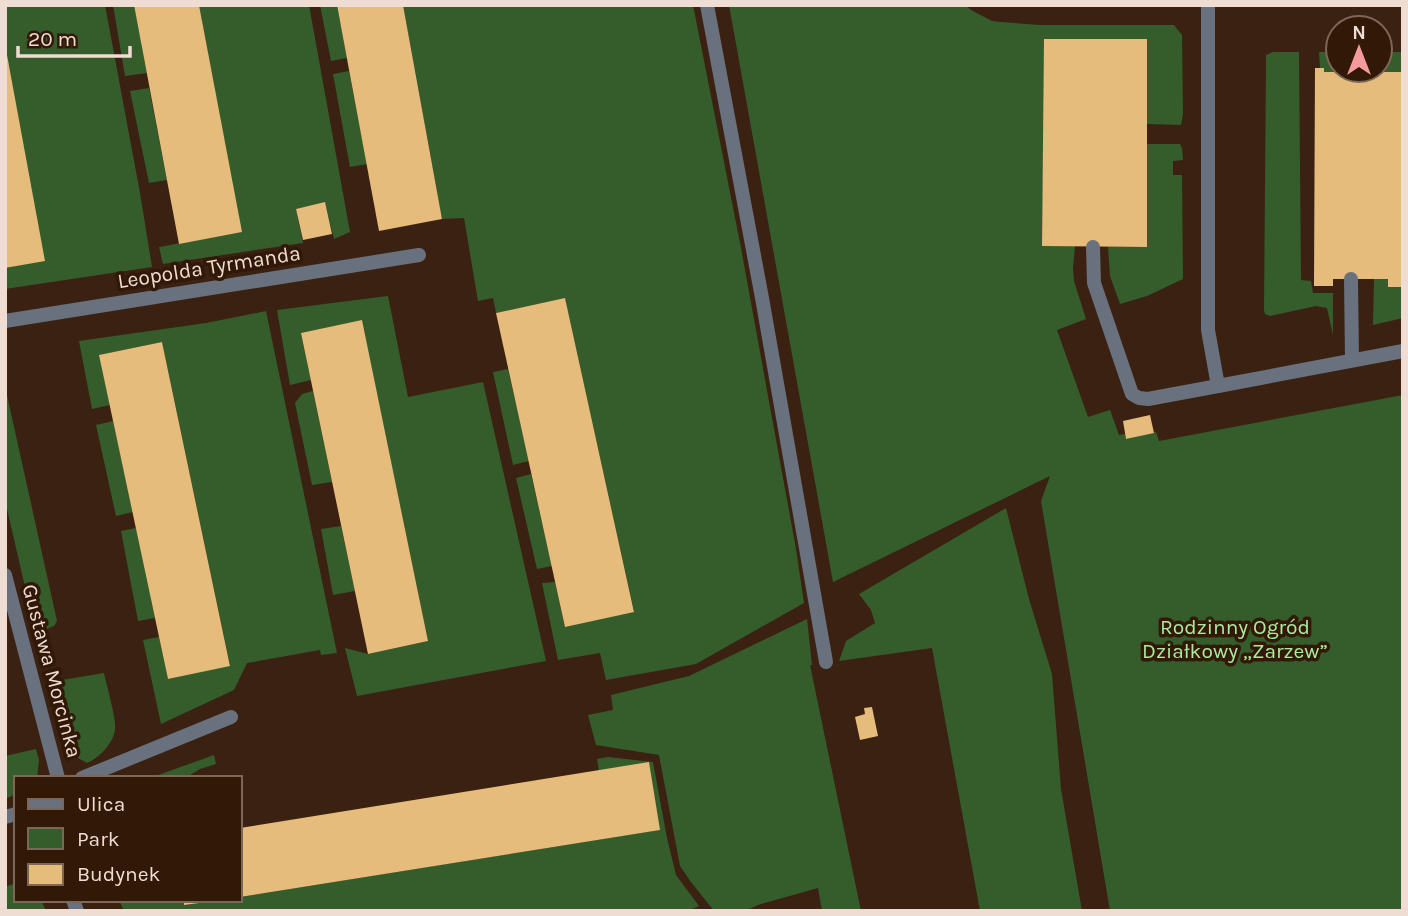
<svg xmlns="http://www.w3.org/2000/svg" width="1408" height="916" font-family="Karla,sans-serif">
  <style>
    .green { fill: #345d2b }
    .building { fill: #e6bc7c }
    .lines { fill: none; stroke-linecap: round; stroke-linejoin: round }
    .lane { stroke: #68717d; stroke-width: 14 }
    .street { stroke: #68717d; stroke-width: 14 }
    .labels { text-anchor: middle; stroke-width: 7; stroke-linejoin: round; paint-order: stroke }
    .street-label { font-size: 21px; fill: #efddd3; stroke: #311807 }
    .park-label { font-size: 21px; fill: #aaeb9c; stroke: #311807 }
  </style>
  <rect width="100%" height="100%" fill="#3b2111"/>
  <g class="green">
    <polygon points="5,5 105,5 140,193 152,267 5,289 5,268 44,260 5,48"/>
    <polygon points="113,5 134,5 147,73 125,76"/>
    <polygon points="199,5 309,5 350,232 334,239 325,203 296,209 303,243 163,264 159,247 241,232"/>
    <polygon points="320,5 337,5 347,58 331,61"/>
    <polygon points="403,5 693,5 741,248 796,549 804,603 696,664 606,680 600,653 558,660 542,583 555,582 565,627 634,611 565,299 496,313 493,298 478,301 464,218 442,219"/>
    <polygon points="729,5 965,5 971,10 992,21 1001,22 1040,25 1174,25 1182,35 1183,114 1181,125 1147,124 1147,39 1045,39 1042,246 1075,246 1073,268 1074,281 1086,319 1057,330 1088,417 1110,410 1119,435 1125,434 1126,439 1156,432 1159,441 1403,395 1403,911 1110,911 1041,501 1050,476 833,582"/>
    <polygon points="1273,52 1299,52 1301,280 1311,281 1313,293 1333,293 1333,335 1327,308 1316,306 1270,316 1265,314 1264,310 1266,61 1266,55"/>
    <polygon points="1319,52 1338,52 1338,70 1380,70 1380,52 1403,52 1403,72 1324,72 1324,68 1320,68"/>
    <polygon points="349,71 367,164 350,167 333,74"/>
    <polygon points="149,88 167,180 149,183 130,91"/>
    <polygon points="1147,144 1180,144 1182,148 1183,160 1173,161 1173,175 1182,175 1183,279 1147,296 1120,304 1110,276 1108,247 1146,247"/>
    <polygon points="1374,279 1388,279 1403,287 1403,318 1373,325"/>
    <polygon points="388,296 408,397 483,382 546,661 357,696 345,648 368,654 428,641 362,321 301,333 311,380 290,385 277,310"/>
    <polygon points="266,311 337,653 321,655 320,650 247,663 234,690 161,724 143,640 159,637 168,679 230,665 162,342 100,355 110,405 92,409 79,341 206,323"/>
    <polygon points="508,369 529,461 513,465 493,372"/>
    <polygon points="5,386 57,621 54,626 44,630 34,626 5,500"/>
    <polygon points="313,391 332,482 312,485 295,403 302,394"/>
    <polygon points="113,421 133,512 116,516 96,425"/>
    <polygon points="531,474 552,566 537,569 516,478"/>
    <polygon points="1006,508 1029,599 1052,674 1061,789 1082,911 980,911 932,648 839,661 846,641 875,623 871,610 859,594"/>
    <polygon points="341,526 355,591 333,595 321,529"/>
    <polygon points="136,528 155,618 138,621 121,531"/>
    <polygon points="807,619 812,665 810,665 861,911 822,911 818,888 758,905 745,911 714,911 691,882 680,866 659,755 596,745 588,715 613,710 611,695 689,676"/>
    <path d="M 104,673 C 106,683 117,721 115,729 C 114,743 99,758 87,763 L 71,754 L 50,682 Z"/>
    <polygon points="36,749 39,760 37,778 16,778 16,794 5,799 5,756"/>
    <polygon points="214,755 216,764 200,769 185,778 150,778"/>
    <polygon points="608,757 653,762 667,838 676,875 699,906 688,911 124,911 119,900 184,900 185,905 217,900 240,900 240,897 659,830 649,763 599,771 597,759"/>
    <polygon points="16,883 16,900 41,900 46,911 5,911 5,887"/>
  </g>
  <g class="building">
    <polygon points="134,5 199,5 242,232 179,244"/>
    <polygon points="337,5 403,5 442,219 379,231"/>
    <polygon points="1044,39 1147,39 1147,247 1042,246"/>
    <polygon points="5,55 7,55 45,261 5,268"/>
    <polygon points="1315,68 1324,68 1324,72 1403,72 1403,287 1388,287 1388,279 1333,279 1333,286 1314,286"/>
    <polygon points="325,202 332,234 303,240 296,209"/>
    <polygon points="565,298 634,612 565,627 496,313"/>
    <polygon points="362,320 428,641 368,654 301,333"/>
    <polygon points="162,342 230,666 168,679 99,355"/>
    <polygon points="1150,415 1154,433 1126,439 1123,421"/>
    <polygon points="872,707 878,736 860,740 855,717 865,714 864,708"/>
    <polygon points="649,762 660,830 240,897 240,828"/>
    <polygon points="184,900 207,900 207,902 184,905"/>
  </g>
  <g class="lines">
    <g class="lane">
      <polyline points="707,5 762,298 826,662"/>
      <polyline points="1208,5 1208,330 1218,386 1403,351"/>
      <polyline points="1093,247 1094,283 1132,394 1139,398 1148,399 1218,386"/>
      <polyline points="1351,279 1352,360"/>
      <polyline points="82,778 231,717"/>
    </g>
    <g class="street">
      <polyline points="5,321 419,255"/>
      <polyline points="5,575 58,778"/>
      <polyline points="5,817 16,814"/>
      <polyline points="73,900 77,911"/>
    </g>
  </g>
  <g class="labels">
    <g class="street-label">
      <text transform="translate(209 267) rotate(-9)" y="7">Leopolda Tyrmanda</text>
      <text transform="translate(52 671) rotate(75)" y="7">Gustawa Morcinka</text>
    </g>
    <g class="park-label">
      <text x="1235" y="634">Rodzinny Ogród<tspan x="1235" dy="24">Działkowy „Zarzew”</tspan></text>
    </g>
  </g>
  <rect width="1408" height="916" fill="none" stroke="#efddd3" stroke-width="14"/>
  <rect x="14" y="776" width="228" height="126" fill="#311807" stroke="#7d6759" stroke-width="2"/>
  <rect x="28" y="799" width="35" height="10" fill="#68717d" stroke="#7d6759" stroke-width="2"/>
  <text x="77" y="811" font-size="21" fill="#efddd3">Ulica</text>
  <rect x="28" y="828" width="35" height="21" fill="#345d2b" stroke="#7d6759" stroke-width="2"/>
  <text x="77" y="846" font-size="21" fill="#efddd3">Park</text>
  <rect x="28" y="864" width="35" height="21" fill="#e6bc7c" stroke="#7d6759" stroke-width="2"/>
  <text x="77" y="881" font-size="21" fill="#efddd3">Budynek</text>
  <g transform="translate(1359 49)"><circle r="33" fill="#311807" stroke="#7d6759" stroke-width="2"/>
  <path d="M0-5L12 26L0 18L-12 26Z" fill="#f59b9d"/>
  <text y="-10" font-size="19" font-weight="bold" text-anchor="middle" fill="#efddd3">N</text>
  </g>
  <path d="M18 46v10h112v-10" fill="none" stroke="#efddd3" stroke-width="3.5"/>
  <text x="28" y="46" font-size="21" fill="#efddd3" stroke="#311807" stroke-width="5" paint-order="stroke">20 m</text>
</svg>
